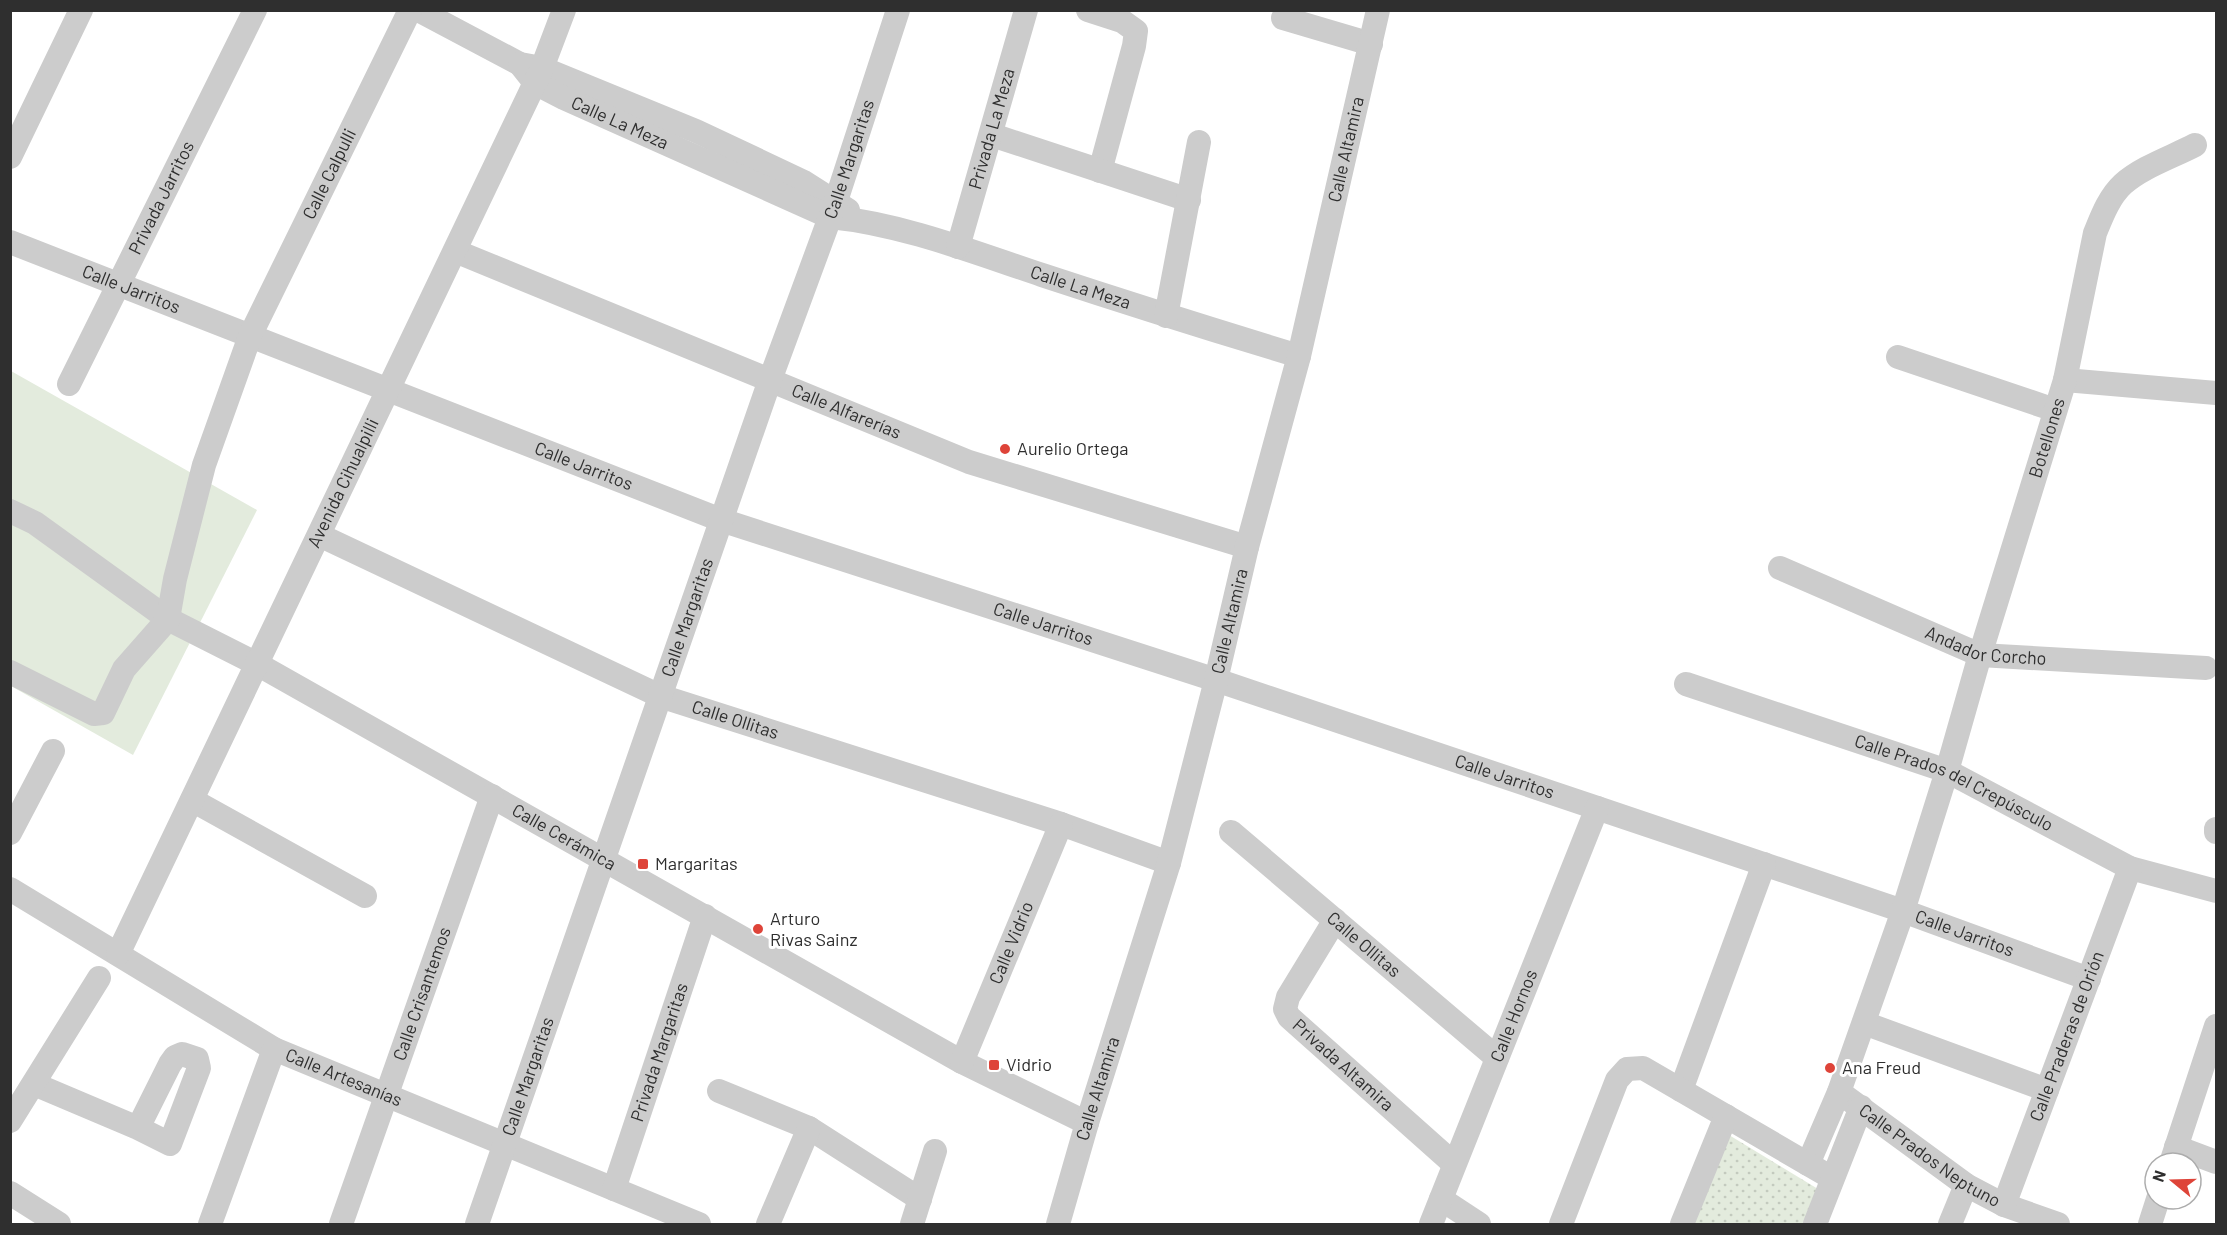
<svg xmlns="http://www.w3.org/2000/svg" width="2227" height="1235" font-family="Barlow,sans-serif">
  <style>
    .grass { fill: #e3ebdd }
    .park { fill: url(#park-dots) }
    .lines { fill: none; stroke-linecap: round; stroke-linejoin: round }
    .minor { stroke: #ccc; stroke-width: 24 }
    .poi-dot { fill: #de4439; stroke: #fff; stroke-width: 2 }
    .labels { text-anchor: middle; stroke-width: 6; stroke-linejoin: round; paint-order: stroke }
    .street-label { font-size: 18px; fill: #2f2f2f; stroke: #fff }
    .poi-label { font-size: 18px; fill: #2f2f2f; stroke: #fff; text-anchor: start }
  </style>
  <defs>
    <pattern id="park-dots" width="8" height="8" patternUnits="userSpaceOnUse" patternTransform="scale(1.5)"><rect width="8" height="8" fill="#e3ebdd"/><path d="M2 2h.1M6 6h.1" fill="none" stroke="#c3cabe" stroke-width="1.8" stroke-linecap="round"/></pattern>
  </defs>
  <rect width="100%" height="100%" fill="#fff"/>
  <polygon class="grass" points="11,371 257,510 133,755 11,686"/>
  <polygon class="park" points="1729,1135 1818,1189 1805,1224 1692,1224"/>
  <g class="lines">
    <g class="minor">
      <polyline points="418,10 520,64 542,68 696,131 804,182 848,210"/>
      <polyline points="1088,10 1122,21 1136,31 1134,46 1100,171"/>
      <polyline points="1283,18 1371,44"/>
      <path id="s1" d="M 520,64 L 535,83 L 564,98 L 830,217 C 902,224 973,252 1042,275 C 1127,303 1213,330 1299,356"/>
      <polyline points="992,135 1189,200"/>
      <polyline points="10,157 81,10"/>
      <path id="s2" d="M 10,242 L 721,520 L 1216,680 L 1597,808 L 1903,911 L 2089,979"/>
      <path id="s3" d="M 958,247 L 1026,10"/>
      <path id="s4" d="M 455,251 L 969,462 L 1247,547"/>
      <polyline points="1166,316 1199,142"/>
      <polyline points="1898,357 2055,410"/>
      <polyline points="2065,380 2216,393"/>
      <path id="s5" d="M 69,384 L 255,10"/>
      <path id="s6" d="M 10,511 L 35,523 L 168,619 L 257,664 L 962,1062 L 1087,1123"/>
      <path id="s7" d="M 319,535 L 660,696 L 1061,824 L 1169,863"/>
      <path id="s8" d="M 1780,568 L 1980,655 L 2206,668"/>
      <path id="s9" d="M 10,672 L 94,714 L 103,713 L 124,669 L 168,619 L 175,579 L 204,465 L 250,336 L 410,10"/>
      <path id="s10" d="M 1686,684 L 1947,771 L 2130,868 L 2216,891"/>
      <polyline points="192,800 365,896"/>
      <path id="s11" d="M 1231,832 L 1497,1058"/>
      <polyline points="2216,832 2216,829"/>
      <polyline points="10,833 53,751"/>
      <path id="s12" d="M 10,889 L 274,1049 L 699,1224"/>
      <path id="s13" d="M 1335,920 L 1288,997 L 1285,1009 L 1289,1017 L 1454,1164"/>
      <path id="s14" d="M 118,954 L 542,68 L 564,10"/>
      <polyline points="1864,1023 2047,1090"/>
      <path id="s15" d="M 962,1062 L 1061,824"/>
      <polyline points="34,1084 138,1128 170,1144 199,1068 197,1059 182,1054 175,1057 170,1064 138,1128"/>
      <polyline points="1681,1090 1764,864"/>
      <polyline points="719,1091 809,1128 920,1199"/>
      <path id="s16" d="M 1839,1092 L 1966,1185 L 2004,1205 L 2058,1224"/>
      <polyline points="10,1121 99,978"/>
      <polyline points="2176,1147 2216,1162"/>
      <polyline points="2171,1163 2216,1026"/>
      <path id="s17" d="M 1808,1164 L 1839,1092 L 1903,911 L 1947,771 L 1980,655 L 2065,380 L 2095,233 C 2102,216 2109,197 2123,184 C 2142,167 2172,157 2195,145"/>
      <path id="s18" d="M 614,1189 L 705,916"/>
      <polyline points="10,1193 59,1224"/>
      <polyline points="1441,1199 1479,1224"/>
      <path id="s19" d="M 2004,1205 L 2130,868"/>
      <polyline points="210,1224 274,1049"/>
      <path id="s20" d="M 341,1224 L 492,796"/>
      <path id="s21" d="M 477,1224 L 770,380 L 836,201 L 898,10"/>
      <polyline points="768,1224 809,1128"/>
      <polyline points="912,1224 935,1151"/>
      <path id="s22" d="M 1058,1224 L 1087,1123 L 1169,863 L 1216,680 L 1247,547 L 1299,356 L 1378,10"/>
      <path id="s23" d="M 1431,1224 L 1597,808"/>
      <polyline points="1561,1224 1617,1080 1627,1069 1643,1068 1832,1178"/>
      <polyline points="1682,1224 1726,1116"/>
      <polyline points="1815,1224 1861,1107"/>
      <polyline points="1950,1224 1966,1185"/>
      <polyline points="2150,1224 2158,1199"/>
    </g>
  </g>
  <g class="poi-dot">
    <circle cx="1005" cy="449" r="6"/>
    <rect x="637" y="858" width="12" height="12" rx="3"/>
    <circle cx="758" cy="929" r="6"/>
    <rect x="988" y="1059" width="12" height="12" rx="3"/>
    <circle cx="1830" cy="1068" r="6"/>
  </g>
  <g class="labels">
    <g class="street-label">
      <text dy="6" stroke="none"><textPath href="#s1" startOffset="118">Calle La Meza</textPath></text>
      <text dy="6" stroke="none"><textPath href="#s3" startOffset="123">Privada La Meza</textPath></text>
      <text dy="6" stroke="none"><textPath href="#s22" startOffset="1113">Calle Altamira</textPath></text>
      <text dy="6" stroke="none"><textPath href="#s21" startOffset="1128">Calle Margaritas</textPath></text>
      <text dy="6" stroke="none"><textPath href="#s9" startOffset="694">Calle Calpulli</textPath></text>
      <text dy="6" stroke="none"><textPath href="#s5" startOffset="208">Privada Jarritos</textPath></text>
      <text dy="6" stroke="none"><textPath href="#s1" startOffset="609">Calle La Meza</textPath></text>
      <text dy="6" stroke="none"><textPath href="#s2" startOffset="130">Calle Jarritos</textPath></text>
      <text dy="6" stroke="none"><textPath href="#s4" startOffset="423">Calle Alfarerías</textPath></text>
      <text dy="6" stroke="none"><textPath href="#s17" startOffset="765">Botellones</textPath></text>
      <text dy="6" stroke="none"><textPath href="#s2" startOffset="616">Calle Jarritos</textPath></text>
      <text dy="6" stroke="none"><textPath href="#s14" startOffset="522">Avenida Cihualpilli</textPath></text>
      <text dy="6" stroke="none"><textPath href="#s21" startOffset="642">Calle Margaritas</textPath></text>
      <text dy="6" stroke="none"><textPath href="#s22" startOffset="627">Calle Altamira</textPath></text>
      <text dy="6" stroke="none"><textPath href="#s2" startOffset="1102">Calle Jarritos</textPath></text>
      <text dy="6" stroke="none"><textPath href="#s8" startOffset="222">Andador Corcho</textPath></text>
      <text dy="6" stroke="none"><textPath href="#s7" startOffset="456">Calle Ollitas</textPath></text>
      <text dy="6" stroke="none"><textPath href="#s2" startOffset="1588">Calle Jarritos</textPath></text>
      <text dy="6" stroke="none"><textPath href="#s10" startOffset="286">Calle Prados del Crepúsculo</textPath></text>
      <text dy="6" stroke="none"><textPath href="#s6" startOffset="644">Calle Cerámica</textPath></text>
      <text dy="6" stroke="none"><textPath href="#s2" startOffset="2074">Calle Jarritos</textPath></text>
      <text dy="6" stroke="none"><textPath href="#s15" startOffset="129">Calle Vidrio</textPath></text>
      <text dy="6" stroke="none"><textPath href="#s11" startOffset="174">Calle Ollitas</textPath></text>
      <text dy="6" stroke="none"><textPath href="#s20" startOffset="244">Calle Crisantemos</textPath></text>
      <text dy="6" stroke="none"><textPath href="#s23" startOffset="224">Calle Hornos</textPath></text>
      <text dy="6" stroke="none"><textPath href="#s19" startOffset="180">Calle Praderas de Orión</textPath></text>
      <text dy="6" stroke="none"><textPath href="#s18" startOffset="144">Privada Margaritas</textPath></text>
      <text dy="6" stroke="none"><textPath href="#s13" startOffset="184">Privada Altamira</textPath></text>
      <text dy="6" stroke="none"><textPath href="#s21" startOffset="156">Calle Margaritas</textPath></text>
      <text dy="6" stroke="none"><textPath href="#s12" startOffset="384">Calle Artesanías</textPath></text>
      <text dy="6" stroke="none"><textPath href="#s22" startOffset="141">Calle Altamira</textPath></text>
      <text dy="6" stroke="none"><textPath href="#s16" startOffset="111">Calle Prados Neptuno</textPath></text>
    </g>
    <g class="poi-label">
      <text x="1017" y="455">Aurelio Ortega</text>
      <text x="655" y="870">Margaritas</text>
      <text x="770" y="925">Arturo<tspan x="770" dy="21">Rivas Sainz</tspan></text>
      <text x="1006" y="1071">Vidrio</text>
      <text x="1842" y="1074">Ana Freud</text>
    </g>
  </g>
  <rect width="2227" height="1235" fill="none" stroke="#2f2f2f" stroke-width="24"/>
  <g transform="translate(2173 1181) rotate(289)"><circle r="28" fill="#ffffff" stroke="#acacac" stroke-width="1.5"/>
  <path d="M0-4.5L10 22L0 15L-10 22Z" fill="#de4439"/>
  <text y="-9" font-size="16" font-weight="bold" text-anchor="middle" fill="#2f2f2f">N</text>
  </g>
</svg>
